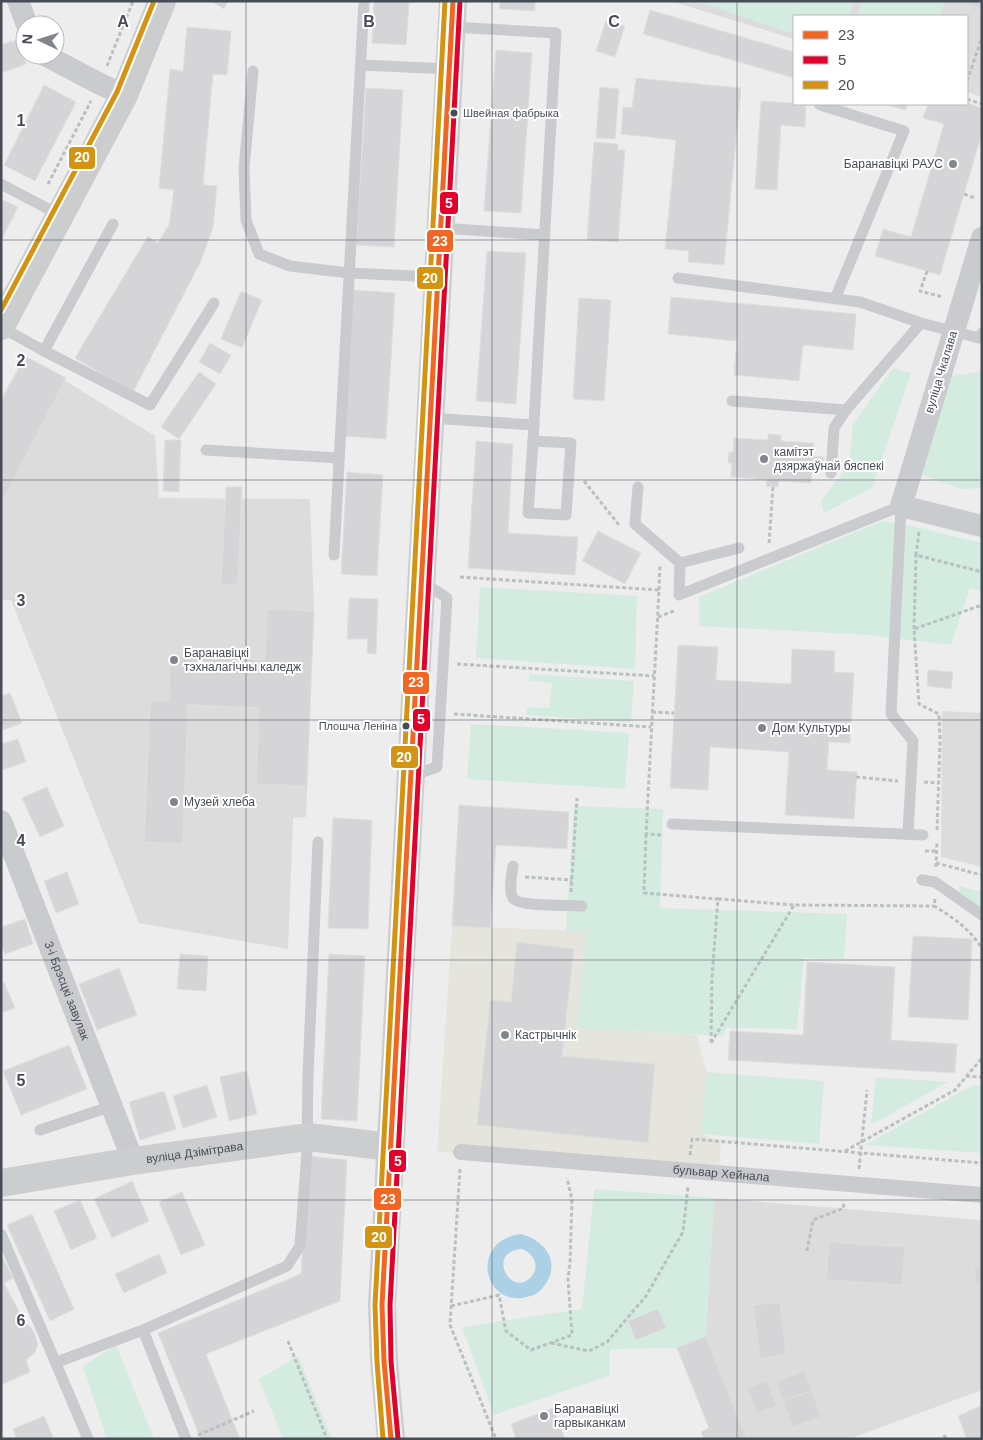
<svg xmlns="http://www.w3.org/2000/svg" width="983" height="1440" font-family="Helvetica,sans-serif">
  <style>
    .commercial { fill: #e6e5dd }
    .education { fill: #dcdcdc }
    .green { fill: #d4ebe0 }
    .water { fill: #acd0e5; fill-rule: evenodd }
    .building { fill: #d5d5d7; stroke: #dfdfe0 }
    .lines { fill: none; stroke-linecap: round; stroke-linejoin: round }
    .path { stroke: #b8c1c0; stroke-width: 3; stroke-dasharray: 4 2.5; stroke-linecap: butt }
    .service { stroke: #cacbce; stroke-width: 11 }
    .pedestrian { stroke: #cacbce; stroke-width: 16 }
    .minor { stroke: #cacbce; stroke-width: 22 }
    .secondary { stroke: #cbcdcf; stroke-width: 28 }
    .bus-1-casing { stroke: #fff; stroke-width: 9 }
    .bus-2-casing { stroke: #fff; stroke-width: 9 }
    .bus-3-casing { stroke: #fff; stroke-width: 9 }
    .bus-1 { stroke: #f26522; stroke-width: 5 }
    .bus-2 { stroke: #e4002b; stroke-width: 5 }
    .bus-3 { stroke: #d49411; stroke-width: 5 }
    .grid { fill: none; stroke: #474d57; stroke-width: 1; stroke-opacity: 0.55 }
    .bus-dot { fill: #474d57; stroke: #fff; stroke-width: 2 }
    .poi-dot { fill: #81858c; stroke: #fff; stroke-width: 2 }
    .labels { text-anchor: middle; stroke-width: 4; stroke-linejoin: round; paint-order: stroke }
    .bus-label { font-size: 11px; fill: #474d57; stroke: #fff; text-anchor: start }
    .poi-label { font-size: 12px; fill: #474d57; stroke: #fff; text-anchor: start }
    .street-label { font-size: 12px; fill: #474d57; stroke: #fff }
    .grid-label { font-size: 16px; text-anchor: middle; font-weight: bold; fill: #474d57; stroke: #fff; stroke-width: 4; stroke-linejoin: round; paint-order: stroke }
    .line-badge { stroke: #fff; stroke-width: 2 }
    .badge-label { font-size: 14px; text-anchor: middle; font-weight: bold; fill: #fff }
  </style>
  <rect width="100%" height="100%" fill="#eeeded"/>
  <polygon class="commercial" points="452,926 586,931 577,1028 697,1035 707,1072 701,1134 721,1142 720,1165 437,1152"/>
  <g class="education">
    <polygon points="671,1 982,1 982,97 967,92 967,16 794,16 794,39"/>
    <polygon points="25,356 155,436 159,498 310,499 314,611 306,817 293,818 288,949 139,923 11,600 1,600 1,398"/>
    <polygon points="942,711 982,713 982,867 941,857"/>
    <polygon points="714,1198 982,1220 982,1390 849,1439 747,1439 706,1336"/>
  </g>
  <g class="green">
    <polygon points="695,1 854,1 849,16 794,16 794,34"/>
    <polygon points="862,1 945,1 940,16 857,16"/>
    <polygon points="893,368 911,373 872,488 824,513 821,500 849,466 853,424"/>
    <polygon points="982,371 982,488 961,489 915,472 952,376"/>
    <polygon points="882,521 912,526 982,543 982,591 970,588 951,645 869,635 699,626 699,597"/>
    <polygon points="480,587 637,596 635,669 476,658"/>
    <polygon points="530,674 634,681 631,722 527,715 527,707 549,708 552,683 529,681"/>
    <polygon points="471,724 629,733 625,789 467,779"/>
    <polygon points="574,806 663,809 660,908 847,914 844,959 804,958 797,1029 726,1028 724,1036 577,1028 586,931 566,930"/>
    <polygon points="959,886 982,892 982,911 960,897"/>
    <polygon points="707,1072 824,1081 819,1144 701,1134"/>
    <polygon points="876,1077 948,1082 871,1125"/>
    <polygon points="973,1085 982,1086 982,1153 865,1145"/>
    <polygon points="594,1189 714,1198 706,1336 677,1348 610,1349 609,1376 494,1415 462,1327 582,1309"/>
    <polygon points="116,1345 154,1439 107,1439 83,1366"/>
    <polygon points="298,1356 332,1439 283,1439 259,1379"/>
  </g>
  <path class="water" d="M 521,1234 C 545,1240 562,1263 544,1286 C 539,1294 530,1297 521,1298 C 482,1302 471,1240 521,1234 ZM 522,1249 C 533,1253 541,1266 531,1277 C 511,1299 485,1251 522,1249 Z"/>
  <g class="building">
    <polygon points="211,1 228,1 224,9"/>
    <polygon points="374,1 409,1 406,45 372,43"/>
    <polygon points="500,1 535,1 535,11 499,9"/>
    <polygon points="957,1 982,1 982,9"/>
    <polygon points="650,10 794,52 794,78 643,34"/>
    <polygon points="46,15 50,25 33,25 31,21"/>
    <polygon points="606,20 625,26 615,57 596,51"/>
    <polygon points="187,27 231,31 227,75 213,74 203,185 217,186 213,227 201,261 133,392 75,358 148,236 158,243 169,225 174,190 159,188 170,69 183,71"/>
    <polygon points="17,40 26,64 1,73 1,45"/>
    <polygon points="496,50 532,53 521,213 484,211"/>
    <polygon points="636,78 741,88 724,265 688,262 689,251 665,249 676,140 621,134 623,107 632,108"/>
    <polygon points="44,85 76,102 35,181 4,165"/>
    <polygon points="600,87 619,89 615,139 596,138"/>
    <polygon points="366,88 403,90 394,247 356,245"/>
    <polygon points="761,101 806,104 805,127 781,125 777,190 755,189"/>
    <polygon points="967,103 982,108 982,133 940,275 875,256 883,229 911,237 944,124 923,118 928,104"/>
    <polygon points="883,104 908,104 906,110"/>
    <polygon points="594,142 618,144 618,150 625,150 618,242 587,240"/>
    <polygon points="1,199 18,207 1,241"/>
    <polygon points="487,251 526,253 516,404 476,401"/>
    <polygon points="353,290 395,293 386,439 344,436"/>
    <polygon points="241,291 262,300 242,348 221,339"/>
    <polygon points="671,297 856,314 853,350 803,345 799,381 734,375 737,341 668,334"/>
    <polygon points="579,298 611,300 604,401 573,399"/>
    <polygon points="210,343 231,355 220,374 199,362"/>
    <polygon points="25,356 66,378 1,504 1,402"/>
    <polygon points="199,372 216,384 179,439 161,427"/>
    <polygon points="768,434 781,435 781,441 814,443 813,456 824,457 823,469 812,468 811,483 779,481 778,487 766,486 767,480 731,477 732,463 728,463 729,452 733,452 734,438 768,440"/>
    <polygon points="165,440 181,440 179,492 163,491"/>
    <polygon points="476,441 513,444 508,533 578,537 575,575 468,568"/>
    <polygon points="347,472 383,475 377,576 341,574"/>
    <polygon points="226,487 242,487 238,585 221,584"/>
    <polygon points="598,531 641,553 625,584 582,561"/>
    <polygon points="349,598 378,599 376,654 367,653 368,639 347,639"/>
    <polygon points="267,609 314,611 307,786 256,784 259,708 188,705 183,844 144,842 150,701 169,701 170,656 265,660"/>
    <polygon points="678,645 718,647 716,680 791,684 792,649 835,651 834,672 854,673 850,743 829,742 827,770 857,772 854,819 785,815 789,752 710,747 708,790 670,788"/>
    <polygon points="928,670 953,672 951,689 927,686"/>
    <polygon points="10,693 22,723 4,730 1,723 1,696"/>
    <polygon points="18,739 26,762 2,770 1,744"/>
    <polygon points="47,787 64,826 40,837 22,798"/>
    <polygon points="459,805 569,812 567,849 496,845 490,928 452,926"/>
    <polygon points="333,818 372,820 368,929 328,928"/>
    <polygon points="67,872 79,904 56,913 44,881"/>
    <polygon points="25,919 33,944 5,954 1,944 1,927"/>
    <polygon points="913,936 972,939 968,1020 908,1017"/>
    <polygon points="517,942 574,949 562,1056 655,1064 648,1143 477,1125 490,1000 511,1002"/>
    <polygon points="180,954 208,956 206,991 177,989"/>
    <polygon points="329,954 365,956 357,1121 321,1119"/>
    <polygon points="807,962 895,967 891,1040 957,1044 955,1073 728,1060 730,1031 803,1035"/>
    <polygon points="119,968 137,1015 97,1030 79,984"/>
    <polygon points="4,982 15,1008 1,1013 1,983"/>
    <polygon points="69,1045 87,1089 21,1115 3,1071"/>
    <polygon points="247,1071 257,1114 229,1121 220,1077"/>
    <polygon points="207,1085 217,1117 183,1128 173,1096"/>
    <polygon points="164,1091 176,1129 140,1140 129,1102"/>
    <polygon points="308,1156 347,1160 340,1301 206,1354 240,1439 201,1439 158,1333 301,1274"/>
    <polygon points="132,1181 149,1221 112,1238 94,1199"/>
    <polygon points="182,1192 205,1245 181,1255 159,1202"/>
    <polygon points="80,1200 97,1238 71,1250 54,1211"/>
    <polygon points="32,1214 74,1309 50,1321 7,1225"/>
    <polygon points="829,1242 905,1247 902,1285 826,1280"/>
    <polygon points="1,1254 13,1278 4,1283 22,1317 34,1332 38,1344 35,1352 26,1360 30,1372 1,1385"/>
    <polygon points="159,1254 167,1273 124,1293 115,1274"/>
    <polygon points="982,1266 982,1284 976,1285 974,1267"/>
    <polygon points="780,1302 786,1355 760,1358 753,1305"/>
    <polygon points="658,1309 666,1328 636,1340 628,1321"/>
    <polygon points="706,1336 747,1439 704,1439 701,1432 709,1428 677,1348"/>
    <polygon points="805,1371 812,1391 783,1401 776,1381"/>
    <polygon points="767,1380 777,1406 757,1413 747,1388"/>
    <polygon points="812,1391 821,1417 792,1427 783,1401"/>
    <polygon points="980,1406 982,1410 982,1439 967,1439 958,1416"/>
    <polygon points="553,1408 565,1439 516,1439 511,1424"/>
    <polygon points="44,1416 53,1437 48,1439 17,1439 13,1429"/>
  </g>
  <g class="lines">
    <g class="path">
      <polyline points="107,66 133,1"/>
      <polyline points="967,81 982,37"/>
      <polyline points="967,99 982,104"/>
      <polyline points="48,184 91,101"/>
      <polyline points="964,194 975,198"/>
      <polyline points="927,271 920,291 943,297"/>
      <polyline points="584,481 619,525"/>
      <polyline points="919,532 916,555 982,572"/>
      <polyline points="769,543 773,487"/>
      <polyline points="460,577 659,590 646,834 662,835"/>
      <polyline points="659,590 660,565"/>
      <polyline points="658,617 676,610"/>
      <polyline points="914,629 916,555"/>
      <polyline points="457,664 654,676"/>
      <polyline points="652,712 674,713"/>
      <polyline points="454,714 651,727"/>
      <polyline points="856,777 898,781"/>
      <polyline points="924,782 938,783"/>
      <polyline points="937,830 940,741 939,714 919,704 914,629 982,605"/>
      <polyline points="646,834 644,893 718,899 712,977 711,1042"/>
      <polyline points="925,851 936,851"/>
      <polyline points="936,863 982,875"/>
      <polyline points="936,867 937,841"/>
      <polyline points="525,877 572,880"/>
      <polyline points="571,892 577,798"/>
      <polyline points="718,899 794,905"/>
      <path d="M 935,899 L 934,906 C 954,918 970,929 982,949"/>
      <polyline points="711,1043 794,905 934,906"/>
      <polyline points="966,1076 982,1077"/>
      <polyline points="845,1151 955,1090 982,1058"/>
      <polyline points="690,1155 692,1139 982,1163"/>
      <polyline points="460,1169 450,1325 496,1439"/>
      <polyline points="859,1169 867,1090"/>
      <polyline points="807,1251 813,1220 844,1208 843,1201"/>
      <polyline points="451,1306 499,1295 506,1331 531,1350 572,1335 568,1279 570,1263 572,1200 567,1178"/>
      <polyline points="288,1341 327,1439"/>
      <polyline points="551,1343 589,1351 607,1342 646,1296 683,1232 688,1186"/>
      <polyline points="198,1435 254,1411"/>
      <polyline points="944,1435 946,1439"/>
    </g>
    <g class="service">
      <polyline points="452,27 556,33 533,441"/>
      <polyline points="361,65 449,69"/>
      <polyline points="253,71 244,168 246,220 259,254 290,266 349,273 438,277"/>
      <polyline points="820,105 904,131 835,299"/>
      <polyline points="1,184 60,215"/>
      <polyline points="441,228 545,235"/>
      <polyline points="678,278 860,302 921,323 979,338 982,333"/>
      <polyline points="1,327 44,351 113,224"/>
      <polyline points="44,351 150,405 214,303"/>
      <polyline points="732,401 846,410"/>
      <polyline points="430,418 534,425"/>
      <polygon points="533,441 571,443 566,515 528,513"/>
      <polyline points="206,450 339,458"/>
      <polyline points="831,473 834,428 846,410 921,323"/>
      <polyline points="638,487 635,524 680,563 679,595 901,506 891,714 913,741 908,834"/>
      <polyline points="334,555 364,1"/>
      <polyline points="680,563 739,548"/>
      <polyline points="411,776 437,767 447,598 423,582"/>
      <polyline points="672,824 923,835"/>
      <path d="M 513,866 C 512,875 508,890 513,898 C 518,907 570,905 582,906"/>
      <polyline points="922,880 935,882 982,915"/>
      <polyline points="40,1130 112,1106"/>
      <polyline points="1,1234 88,1439"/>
      <polyline points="143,1330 186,1439"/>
      <polyline points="57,1362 143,1330 287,1266 300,1246 307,1151 308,1074 318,842"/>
    </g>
    <path class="pedestrian" id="s1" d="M 461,1152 L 982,1195"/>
    <g class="minor">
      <polyline points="18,1 27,25"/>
      <polyline points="45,55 100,84 124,95"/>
      <polyline points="982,238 901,506 982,526"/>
      <path id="s2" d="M 1,821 L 133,1161"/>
    </g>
    <g class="secondary">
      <polyline points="1,326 124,95 162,1"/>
      <path id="s3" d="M 1,1183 L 133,1161 L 308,1137 L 390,1147"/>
      <polyline points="391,1439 384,1361 382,1305 453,1"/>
    </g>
    <g class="bus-1-casing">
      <polyline id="bus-1" points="391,1439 384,1361 382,1305 453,1"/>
    </g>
    <g class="bus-2-casing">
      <polyline id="bus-2" points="398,1438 391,1361 390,1305 460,1"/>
    </g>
    <g class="bus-3-casing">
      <g id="bus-3">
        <polyline points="1,310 117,92 154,1"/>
        <polyline points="383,1439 377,1362 375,1305 445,1"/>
      </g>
    </g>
    <use href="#bus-1" class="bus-1"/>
    <use href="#bus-2" class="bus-2"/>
    <use href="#bus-3" class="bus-3"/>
  </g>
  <path class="grid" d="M 246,1 L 246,1439M 492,1 L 492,1439M 737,1 L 737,1439M 1,240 L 982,240M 1,480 L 982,480M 1,720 L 982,720M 1,960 L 982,960M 1,1200 L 982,1200"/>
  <g class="bus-dot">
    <circle cx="454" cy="113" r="4.5"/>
    <circle cx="406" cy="726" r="4.5"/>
  </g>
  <g class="poi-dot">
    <circle cx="953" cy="164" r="5"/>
    <circle cx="764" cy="459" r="5"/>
    <circle cx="174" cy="660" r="5"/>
    <circle cx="762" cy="728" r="5"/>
    <circle cx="174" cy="802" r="5"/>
    <circle cx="505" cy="1035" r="5"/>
    <circle cx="544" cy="1416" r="5"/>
  </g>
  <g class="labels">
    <g class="bus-label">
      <text x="463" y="117">Швейная фабрыка</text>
      <text x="397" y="730" text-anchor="end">Плошча Леніна</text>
    </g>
    <g class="poi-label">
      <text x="943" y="168" text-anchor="end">Баранавіцкі РАУС</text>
      <text x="774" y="456">камітэт<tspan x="774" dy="14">дзяржаўнай бяспекі</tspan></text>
      <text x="184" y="657">Баранавіцкі<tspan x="184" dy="14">тэхналагічны каледж</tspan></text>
      <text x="772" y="732">Дом Культуры</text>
      <text x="184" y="806">Музей хлеба</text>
      <text x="515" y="1039">Кастрычнік</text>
      <text x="554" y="1413">Баранавіцкі<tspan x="554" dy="14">гарвыканкам</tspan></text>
    </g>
    <g class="street-label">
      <text transform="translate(941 372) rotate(-73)" y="4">вуліца Чкалава</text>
      <text dy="4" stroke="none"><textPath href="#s2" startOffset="182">3-і Брэсцкі завулак</textPath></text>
      <text dy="4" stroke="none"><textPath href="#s3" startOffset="196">вуліца Дзімітрава</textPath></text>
      <text dy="4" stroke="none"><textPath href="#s1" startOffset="261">бульвар Хейнала</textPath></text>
    </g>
  </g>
  <g class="grid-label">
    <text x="123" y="27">A</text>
    <text x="369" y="27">B</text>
    <text x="614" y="27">C</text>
    <text x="21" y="126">1</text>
    <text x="21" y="366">2</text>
    <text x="21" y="606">3</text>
    <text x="21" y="846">4</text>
    <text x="21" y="1086">5</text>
    <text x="21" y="1326">6</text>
  </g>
  <g class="line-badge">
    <rect x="68" y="146" width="28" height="24" rx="5" fill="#d49411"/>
    <rect x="439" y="191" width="20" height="24" rx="5" fill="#e4002b"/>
    <rect x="426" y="229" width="28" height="24" rx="5" fill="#f26522"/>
    <rect x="416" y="266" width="28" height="24" rx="5" fill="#d49411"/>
    <rect x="402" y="671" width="28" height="24" rx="5" fill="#f26522"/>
    <rect x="412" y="708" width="19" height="24" rx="5" fill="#e4002b"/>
    <rect x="390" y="745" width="29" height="24" rx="5" fill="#d49411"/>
    <rect x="388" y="1149" width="19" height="24" rx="5" fill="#e4002b"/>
    <rect x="373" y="1187" width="29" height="24" rx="5" fill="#f26522"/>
    <rect x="364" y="1225" width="29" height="24" rx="5" fill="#d49411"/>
  </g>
  <g class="badge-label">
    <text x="82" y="162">20</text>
    <text x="449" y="208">5</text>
    <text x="440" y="246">23</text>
    <text x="430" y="283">20</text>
    <text x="416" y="687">23</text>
    <text x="421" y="724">5</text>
    <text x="404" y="762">20</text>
    <text x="398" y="1166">5</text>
    <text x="388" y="1204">23</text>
    <text x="379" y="1242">20</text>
  </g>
  <rect width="983" height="1440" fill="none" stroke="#474d57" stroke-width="5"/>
  <rect x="793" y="15" width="175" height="90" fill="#ffffff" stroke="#b5b8bc"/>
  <rect x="803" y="31" width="25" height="8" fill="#f26522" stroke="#b5b8bc"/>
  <text x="838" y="40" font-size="15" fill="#474d57">23</text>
  <rect x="803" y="56" width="25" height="8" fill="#e4002b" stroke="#b5b8bc"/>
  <text x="838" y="65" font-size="15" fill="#474d57">5</text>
  <rect x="803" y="81" width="25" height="8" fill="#d49411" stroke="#b5b8bc"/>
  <text x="838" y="90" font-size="15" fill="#474d57">20</text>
  <g transform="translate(40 40) rotate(274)"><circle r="24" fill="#ffffff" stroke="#b5b8bc"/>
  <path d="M0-4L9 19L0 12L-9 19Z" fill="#81858c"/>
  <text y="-8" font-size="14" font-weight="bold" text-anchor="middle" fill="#474d57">N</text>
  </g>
</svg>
